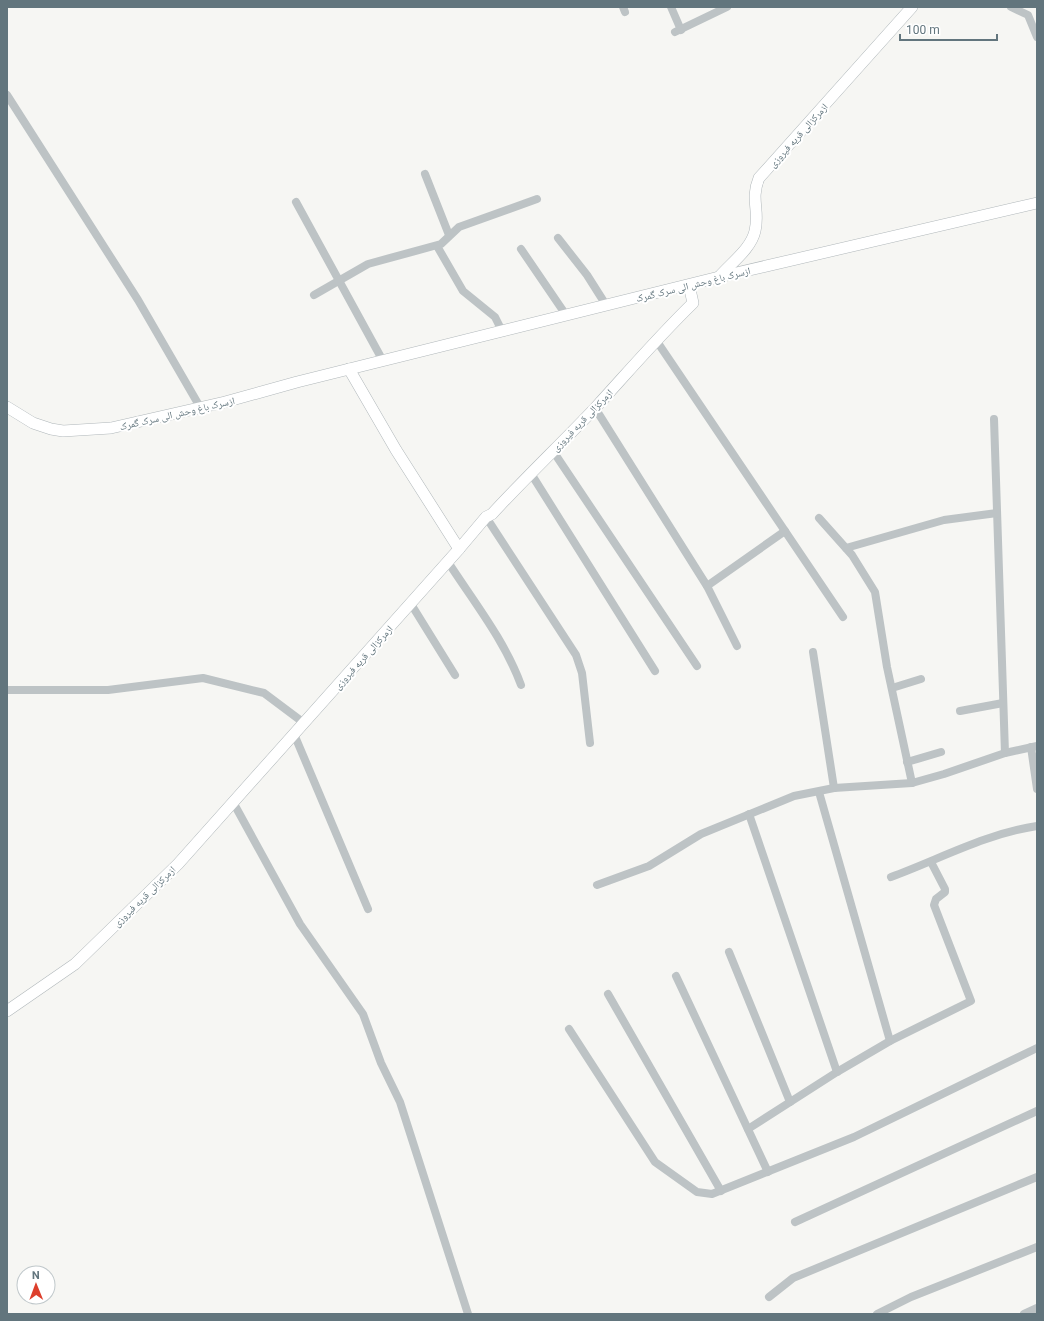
<svg xmlns="http://www.w3.org/2000/svg" width="1044" height="1321" font-family="Roboto,'Noto Naskh Arabic',sans-serif">
  <style>
    .lines { fill: none; stroke-linecap: round; stroke-linejoin: round }
    .secondary-casing { stroke: #b0b7ba; stroke-width: 12 }
    .street { stroke: #bdc3c5; stroke-width: 8 }
    .secondary { stroke: #fff; stroke-width: 11 }
    .labels { text-anchor: middle; stroke-width: 4; stroke-linejoin: round; paint-order: stroke }
    .street-label { font-size: 10px; fill: #62757d; stroke: #fff }
  </style>
  <rect width="100%" height="100%" fill="#f6f6f3"/>
  <g class="lines">
    <g class="secondary-casing">
      <g id="secondary">
        <path d="M 719,277 C 731,263 751,249 755,231 C 760,210 750,200 759,178 L 912,7"/>
        <polyline points="349,369 396,450 459,549"/>
        <polyline points="7,407 33,423 51,429 63,431 111,428 225,402 297,382 719,277 1037,203"/>
        <path d="M 7,1011 L 75,964 L 178,864 L 459,549 L 486,517 L 492,514 C 526,477 562,443 596,407 C 628,372 659,336 693,303 L 689,285"/>
      </g>
    </g>
    <g class="street">
      <polyline points="623,7 625,12"/>
      <polyline points="671,7 681,30"/>
      <polyline points="1011,7 1028,15 1037,37"/>
      <polyline points="675,32 727,7"/>
      <polyline points="7,95 138,300 200,407"/>
      <polyline points="425,174 449,235"/>
      <polyline points="296,202 383,361"/>
      <polyline points="558,238 587,275 606,305"/>
      <polyline points="437,246 463,291 495,317 502,331"/>
      <polyline points="521,249 566,315"/>
      <polyline points="314,295 368,264 441,244 459,227 537,199"/>
      <polyline points="656,340 843,617"/>
      <polyline points="595,408 707,586 737,646"/>
      <polyline points="994,419 1005,753"/>
      <polyline points="553,451 697,666"/>
      <polyline points="530,472 655,671"/>
      <polyline points="486,517 576,655 582,673 590,743"/>
      <polyline points="819,518 852,555 875,592 887,667 912,783"/>
      <polyline points="846,548 944,520 997,513"/>
      <path d="M 448,562 C 474,602 505,641 521,685"/>
      <polyline points="707,586 785,531"/>
      <polyline points="411,604 455,675"/>
      <polyline points="813,652 834,788"/>
      <polyline points="892,688 921,679"/>
      <polyline points="7,690 108,690 203,678 264,693 304,723"/>
      <polyline points="960,711 1003,703"/>
      <polyline points="294,734 368,909"/>
      <polyline points="1031,747 1037,789"/>
      <polyline points="907,762 941,752"/>
      <polyline points="819,792 890,1041"/>
      <polyline points="233,802 300,924 363,1014 381,1063 400,1102 468,1314"/>
      <polyline points="749,814 837,1072"/>
      <path d="M 891,877 C 940,859 985,834 1037,826"/>
      <polyline points="597,885 649,866 701,834 794,796 834,788 912,783 944,774 1005,753 1037,746"/>
      <polyline points="729,952 790,1102"/>
      <polyline points="676,976 768,1172"/>
      <polyline points="608,994 721,1191"/>
      <polyline points="569,1029 655,1162 697,1192 712,1194 854,1137 1037,1048"/>
      <polyline points="748,1129 837,1072 890,1041 971,1001 934,905 936,899 945,892 945,889 931,862"/>
      <polyline points="795,1222 1037,1111"/>
      <polyline points="769,1297 793,1278 1037,1177"/>
      <polyline points="877,1314 911,1297 1037,1247"/>
      <polyline points="1024,1314 1037,1308"/>
    </g>
    <use href="#secondary" class="secondary"/>
  </g>
  <g class="labels">
    <g class="street-label">
      <text transform="translate(798 135) rotate(-48)" y="4">ازمرکزالی قریه فیروزی</text>
      <text transform="translate(693 284) rotate(-14)" y="4">ازسرک باغ وحش الی سرک گمرک</text>
      <text transform="translate(177 413) rotate(-13)" y="4">ازسرک باغ وحش الی سرک گمرک</text>
      <text transform="translate(582 420) rotate(-46)" y="4">ازمرکزالی قریه فیروزی</text>
      <text transform="translate(363 657) rotate(-48)" y="4">ازمرکزالی قریه فیروزی</text>
      <text transform="translate(144 896) rotate(-44)" y="4">ازمرکزالی قریه فیروزی</text>
    </g>
  </g>
  <rect width="1044" height="1321" fill="none" stroke="#62757d" stroke-width="16"/>
  <g transform="translate(36 1285) rotate(359)"><circle r="19" fill="#ffffff" stroke="#c0c8cb"/>
  <path d="M0-3L7 15L0 10L-7 15Z" fill="#dd3f2c"/>
  <text y="-6" font-size="11" font-weight="bold" text-anchor="middle" fill="#62757d">N</text>
  </g>
  <path d="M900 34v6h97v-6" fill="none" stroke="#62757d" stroke-width="2"/>
  <text x="906" y="34" font-size="12" fill="#62757d" stroke="#ffffff" stroke-width="3" paint-order="stroke">100 m</text>
</svg>
